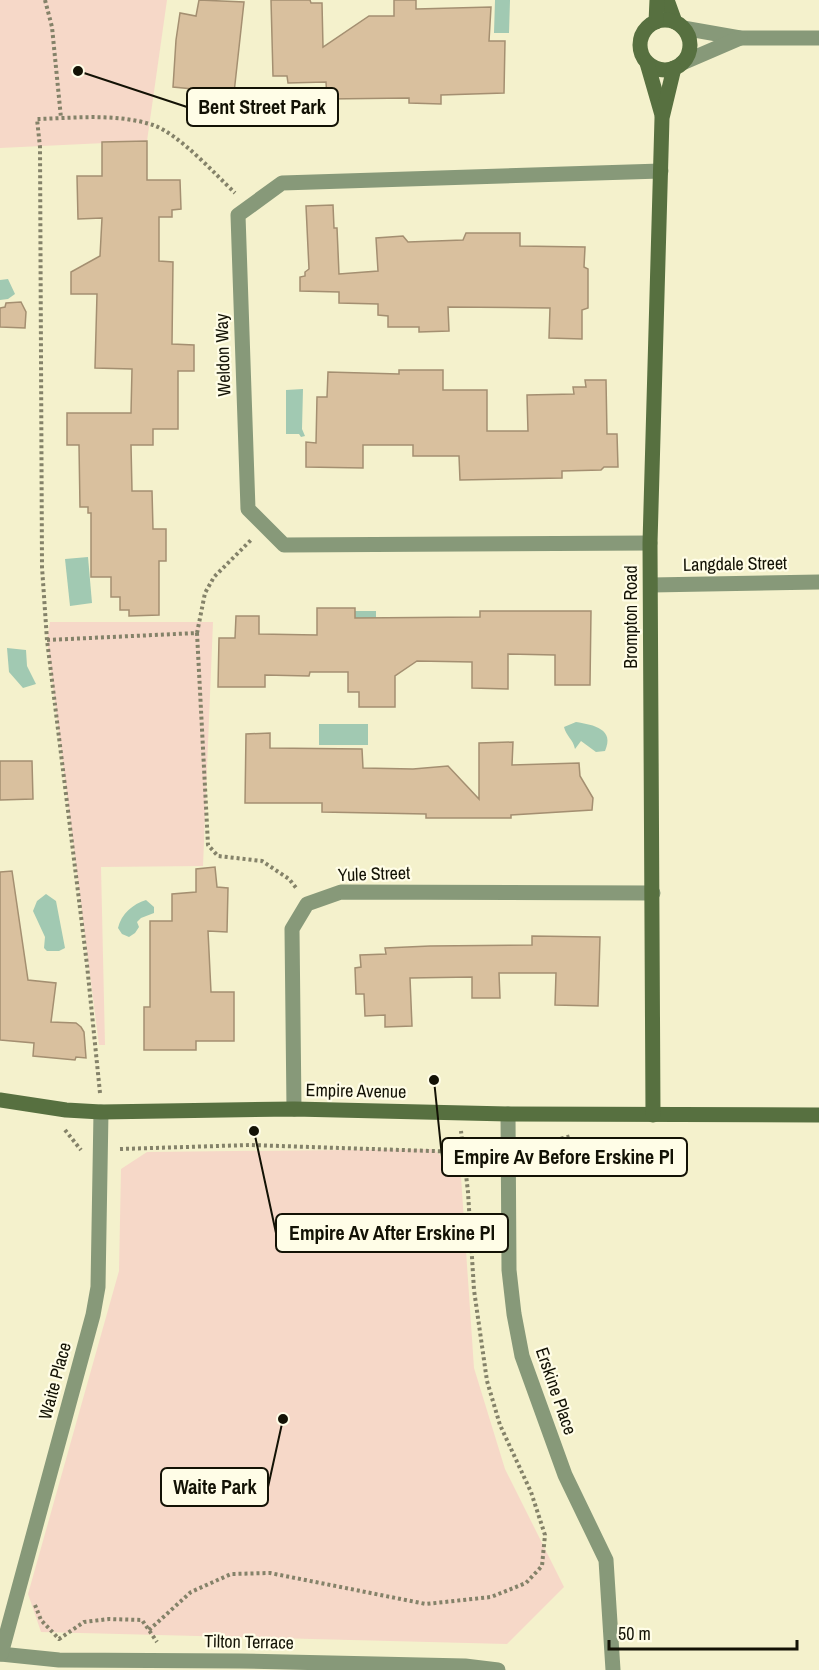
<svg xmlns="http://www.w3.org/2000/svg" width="819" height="1670" font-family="'Archivo Narrow',sans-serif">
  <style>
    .green { fill: #f6d8c8 }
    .water { fill: #a1c9b2 }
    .building { fill: #d9c09e; stroke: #a48f71; stroke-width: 1.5 }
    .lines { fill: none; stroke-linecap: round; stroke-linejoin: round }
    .path { stroke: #848269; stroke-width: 4; stroke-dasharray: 3 3; stroke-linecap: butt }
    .street { stroke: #879979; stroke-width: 15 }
    .secondary { stroke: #577040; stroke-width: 15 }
    .labels { text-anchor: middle; stroke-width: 4.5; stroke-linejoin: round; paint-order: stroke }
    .street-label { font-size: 18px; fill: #131205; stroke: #fffde7 }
    .leader { fill: none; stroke: #131205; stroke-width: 2 }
    .callout-dot { fill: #131205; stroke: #fffde7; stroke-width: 2 }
    .callout { fill: #fffde7; stroke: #131205; stroke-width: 2 }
    .callout-label { font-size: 20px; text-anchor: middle; font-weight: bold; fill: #131205 }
  </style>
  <rect width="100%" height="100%" fill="#f4f1cc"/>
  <g class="green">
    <polygon points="0,0 167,0 147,141 0,148"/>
    <polygon points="50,622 213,622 203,866 101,867 105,1045 99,1045 47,640"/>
    <polygon points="434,1149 461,1177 474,1368 505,1469 564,1587 507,1644 41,1632 28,1594 119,1271 121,1169 147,1152"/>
  </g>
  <g class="water">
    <polygon points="495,0 510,0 509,33 494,33"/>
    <polygon points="8,279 15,294 8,299 0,300 0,280"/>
    <polygon points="303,389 302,429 305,436 301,437 299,434 286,434 286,390"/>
    <polygon points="88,557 92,603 70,606 65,559"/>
    <rect x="353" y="611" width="23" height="32"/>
    <polygon points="7,648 26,650 27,666 36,684 23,688 9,672"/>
    <path d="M 576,722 C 594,725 615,729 605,751 L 596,752 L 581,741 L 575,749 C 573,739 566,736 564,727 Z"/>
    <rect x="319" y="724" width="49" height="21"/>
    <polygon points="46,894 56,901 65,948 59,951 47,951 44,948 45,937 33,911 37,901"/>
    <path d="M 146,900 L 154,907 L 154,913 L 141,918 L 137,922 L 139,927 L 135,933 L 129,937 L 122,934 L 118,928 C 121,914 133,904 146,900 Z"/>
  </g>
  <g class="building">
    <polygon points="199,0 244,2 234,93 173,87 176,40 180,13 196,16"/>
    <polygon points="271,0 310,0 311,3 322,3 323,47 369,16 394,16 394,0 416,0 416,9 491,7 489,41 505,41 504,93 441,95 441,104 409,103 409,98 327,99 326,82 288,83 287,76 273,76"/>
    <polygon points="147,141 147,180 180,180 181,209 172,210 172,217 159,217 159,261 173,262 172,344 194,345 194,371 178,371 178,429 153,429 153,445 131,445 132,491 152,491 153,529 166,529 166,561 159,561 159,615 129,616 129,610 120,610 120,597 111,597 111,577 91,577 91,513 88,513 88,507 80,507 79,445 67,445 67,413 131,413 132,369 95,368 97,294 71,294 71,272 100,256 102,218 78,219 77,176 102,176 102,142"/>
    <polygon points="333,205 334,228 337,228 339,274 378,271 376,238 403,236 408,242 463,240 466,233 520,233 520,246 585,247 584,267 588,269 588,308 582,310 582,339 549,338 550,308 448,307 449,331 419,332 419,327 388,327 388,316 378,315 378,304 339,303 339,292 300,291 300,277 305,276 305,272 309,269 306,206"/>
    <polygon points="21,302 26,312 25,328 0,327 0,308 5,307 6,303"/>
    <polygon points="399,370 443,370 443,390 487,390 487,431 528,431 527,395 574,394 573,387 586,387 585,380 606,380 607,434 617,434 618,467 604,467 601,470 562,471 562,478 460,480 459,456 413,456 413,445 363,445 363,468 306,467 306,442 316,443 317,397 327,397 328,372 399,374"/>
    <polygon points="317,608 355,608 355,618 480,617 480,611 591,611 590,685 555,685 555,655 508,654 508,689 472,688 472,662 417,661 395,676 395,707 359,707 359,692 348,692 348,672 310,672 309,676 265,675 265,687 218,687 219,638 235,638 236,616 259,616 259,634 317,635"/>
    <polygon points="270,733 270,748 362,749 363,768 413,769 448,766 479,799 479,743 513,742 512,765 579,763 580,776 593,798 592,810 511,815 511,818 426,818 426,814 322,812 322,803 245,803 246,734"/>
    <polygon points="0,761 32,761 33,799 0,800"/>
    <polygon points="215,867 217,887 228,888 227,932 208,931 211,992 234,992 234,1041 196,1041 196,1050 144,1050 144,1007 150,1007 150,921 172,921 172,894 196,892 196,869"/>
    <polygon points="12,871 28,980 56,983 51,1022 76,1023 81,1027 84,1032 86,1058 76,1057 75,1060 33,1056 34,1043 0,1040 0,872"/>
    <polygon points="532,936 600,937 598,1006 555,1005 556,973 499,973 500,998 472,998 472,977 410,978 412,1026 385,1027 385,1015 365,1016 364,994 356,994 355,968 361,967 360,955 386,954 385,948 430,946 532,945"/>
  </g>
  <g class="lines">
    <g class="path">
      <polyline points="45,0 52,27 61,118"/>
      <polyline points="197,633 205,593 214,577 252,539"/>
      <polyline points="47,640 197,633 208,845 218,856 262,861 289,879 297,889"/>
      <path d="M 100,1093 L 87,965 L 47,640 L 42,567 L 40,147 L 37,119 C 75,118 116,113 153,125 C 179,134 215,174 235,193"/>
      <polyline points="65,1130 81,1150"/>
      <polyline points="120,1149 250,1145 462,1152 490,1154"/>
      <polyline points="528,1158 532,1158 538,1145 571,1136"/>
      <polyline points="35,1605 41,1620 59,1639 84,1622 109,1619 142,1620 157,1642"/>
      <polyline points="149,1630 191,1592 231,1574 270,1573 426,1604 491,1597 526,1583 542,1566 545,1535 531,1492 500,1425 487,1381 474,1290 468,1192 461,1131"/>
    </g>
    <g class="street">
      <polyline points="683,28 740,38 819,38"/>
      <polyline points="682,63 740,38"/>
      <polyline points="650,543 284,545 248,509 238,215 282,183 661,171"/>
      <polyline points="651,585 819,582"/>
      <polyline points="294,1109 292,929 307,904 341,892 653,893"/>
      <polyline points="508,1114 509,1270 514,1314 522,1356 565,1475 606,1560 613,1670"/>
      <polyline points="0,1654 59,1660 240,1661 465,1666 498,1670"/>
      <polyline points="1,1654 93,1315 98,1287 101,1112"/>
    </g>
    <g class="secondary">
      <polyline points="667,0 675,22"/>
      <circle cx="665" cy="45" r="25"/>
      <polyline points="656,22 657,0"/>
      <polyline points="647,63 662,115"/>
      <polyline points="0,1100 66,1110 101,1112 294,1109 508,1114 819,1115"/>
      <polyline points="653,1115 650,543 662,118 674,68"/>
    </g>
  </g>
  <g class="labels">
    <g class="street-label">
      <text transform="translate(223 355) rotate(-92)" y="6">Weldon Way</text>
      <text transform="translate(735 564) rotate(-1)" y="6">Langdale Street</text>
      <text transform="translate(631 617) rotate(-90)" y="6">Brompton Road</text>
      <text transform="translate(374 874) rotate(-2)" y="6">Yule Street</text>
      <text transform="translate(356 1091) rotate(1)" y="6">Empire Avenue</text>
      <text transform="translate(55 1381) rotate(-75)" y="6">Waite Place</text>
      <text transform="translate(556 1391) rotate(71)" y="6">Erskine Place</text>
      <text transform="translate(249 1642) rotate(1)" y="6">Tilton Terrace</text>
    </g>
  </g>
  <path class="leader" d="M78 71L187 107M434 1080L442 1157M254 1131L276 1233M283 1419L268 1487"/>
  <g class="callout-dot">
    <circle cx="78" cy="71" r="6"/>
    <circle cx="434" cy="1080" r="6"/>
    <circle cx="254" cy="1131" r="6"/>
    <circle cx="283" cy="1419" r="6"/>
  </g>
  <g class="callout">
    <rect x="187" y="88" width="151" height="38" rx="6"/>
    <rect x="442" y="1138" width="245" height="38" rx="6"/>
    <rect x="276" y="1214" width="232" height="38" rx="6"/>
    <rect x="161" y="1468" width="107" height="38" rx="6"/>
  </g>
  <g class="callout-label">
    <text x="262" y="114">Bent Street Park</text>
    <text x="564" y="1164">Empire Av Before Erskine Pl</text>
    <text x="392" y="1240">Empire Av After Erskine Pl</text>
    <text x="215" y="1494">Waite Park</text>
  </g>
  <path d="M609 1640v9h188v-9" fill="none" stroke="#131205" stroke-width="3"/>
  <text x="618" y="1640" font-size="18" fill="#131205" stroke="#fffde7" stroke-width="4.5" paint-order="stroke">50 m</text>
</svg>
